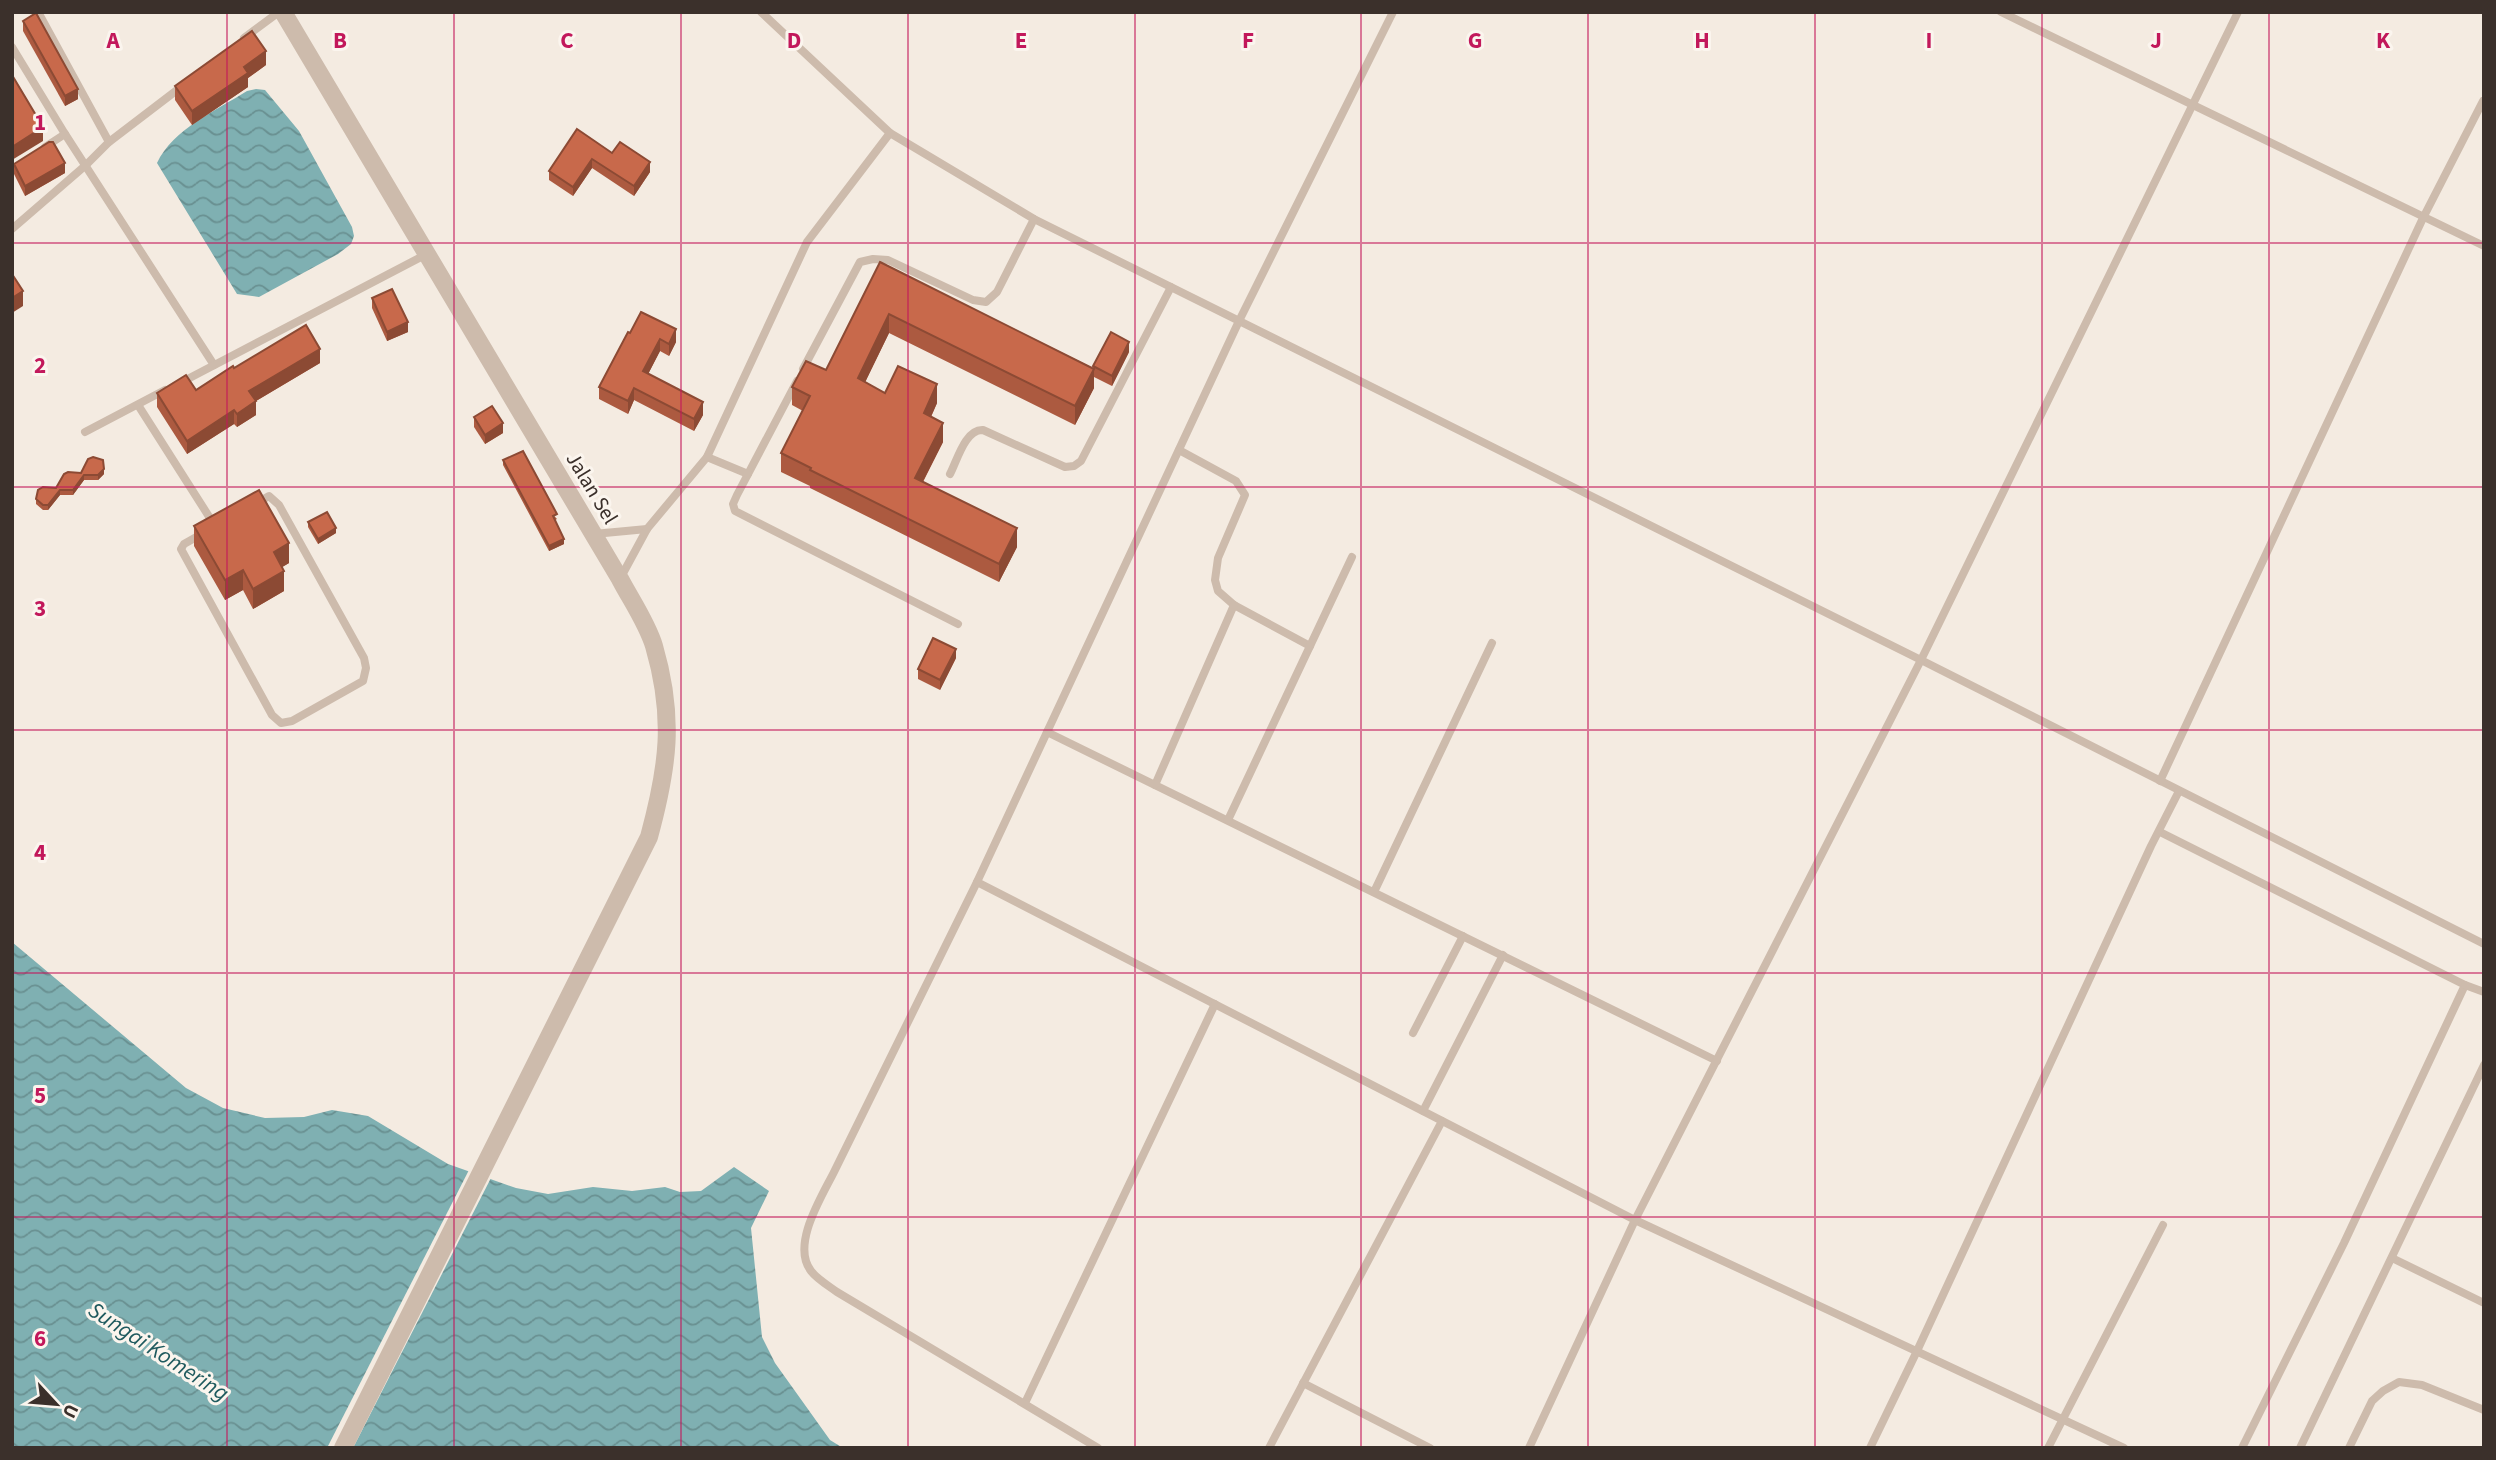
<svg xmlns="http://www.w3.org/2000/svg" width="2496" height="1460" font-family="'Source Sans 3',sans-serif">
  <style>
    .water { fill: url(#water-waves) }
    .pier { fill: #f4ebe1 }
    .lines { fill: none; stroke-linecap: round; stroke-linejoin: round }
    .service { stroke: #cdbbac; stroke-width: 8 }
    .tertiary { stroke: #cdbbac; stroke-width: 18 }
    .wall { fill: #ac5a40 }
    .shaded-wall { fill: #8c4a34 }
    .building { fill: #c8694b; stroke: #8c4a34; stroke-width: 2 }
    .grid { fill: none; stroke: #c2185b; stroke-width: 2; stroke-opacity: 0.55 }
    .labels { text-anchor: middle; stroke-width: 6; stroke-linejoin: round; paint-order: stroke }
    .street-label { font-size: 21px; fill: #3b302b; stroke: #fbf5ee }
    .water-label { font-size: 23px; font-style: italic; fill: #1f5a5e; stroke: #fbf5ee }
    .grid-label { font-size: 23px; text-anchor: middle; font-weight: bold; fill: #c2185b; stroke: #fbf5ee; stroke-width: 6; stroke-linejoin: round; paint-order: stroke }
  </style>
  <defs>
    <pattern id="water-waves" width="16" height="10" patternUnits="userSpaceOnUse" patternTransform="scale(1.75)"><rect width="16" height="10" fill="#7fb0b2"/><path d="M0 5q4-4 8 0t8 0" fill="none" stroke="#699091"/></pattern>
  </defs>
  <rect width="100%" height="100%" fill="#f4ebe1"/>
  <g class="water">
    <path d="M 256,89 L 265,90 L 299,131 L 352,227 L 354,236 L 351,244 L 338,254 L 259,297 L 237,294 L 157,163 C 173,129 217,110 247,91 Z"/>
    <polygon points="12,942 186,1088 223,1108 265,1118 304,1117 332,1110 368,1116 448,1164 516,1188 548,1194 593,1187 632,1191 665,1187 680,1192 701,1191 734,1167 769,1191 751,1228 762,1337 775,1363 830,1440 843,1448 12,1448"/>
  </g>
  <polygon class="pier" points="470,1168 492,1176 353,1448 327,1448"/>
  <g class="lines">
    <g class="service">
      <polyline points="38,12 109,142"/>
      <polyline points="761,12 890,133 1034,219 1921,660 2484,944"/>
      <polyline points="2001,12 2484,246"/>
      <polyline points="244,38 279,12"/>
      <polyline points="12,47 65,134"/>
      <polyline points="45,147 65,134 214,365"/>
      <polyline points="12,229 86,165 109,142 181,87"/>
      <polyline points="803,369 860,262 873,259 888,260 973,300 986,302 997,292 1034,219"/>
      <polyline points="797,381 737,495 733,504 735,511 958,624"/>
      <polyline points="180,383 425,255"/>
      <polyline points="138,405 215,526"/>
      <polyline points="85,432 165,390"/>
      <polyline points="1179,450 1236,481 1245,495 1218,558 1215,580 1218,591 1234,605 1310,646"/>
      <polyline points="707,457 748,474"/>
      <path d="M 950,474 C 957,461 965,429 983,430 L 1065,467 L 1074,466 L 1081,461 L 1171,287"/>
      <polygon points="269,496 279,505 364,658 366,668 363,681 292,721 281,723 272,715 181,549 184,544"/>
      <polyline points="594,534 647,529"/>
      <polyline points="621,577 647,529 707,457 807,242 890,133"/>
      <polyline points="1047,732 1717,1061"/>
      <polyline points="2160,781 2423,218 2483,101"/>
      <polyline points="1155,785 1234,605"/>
      <polyline points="1228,820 1352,557"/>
      <polyline points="2160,832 2465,985 2344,1243 2242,1448"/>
      <polyline points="977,882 1635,1220 2124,1448"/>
      <polyline points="1374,892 1492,643"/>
      <polyline points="2465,985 2484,992"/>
      <polyline points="1413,1033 1463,936"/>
      <polyline points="1423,1111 1503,955"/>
      <polyline points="2392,1258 2484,1303"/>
      <polyline points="1303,1383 1430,1448"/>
      <polyline points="1025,1403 1215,1004"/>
      <path d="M 1098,1448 L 837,1292 C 829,1286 817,1279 811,1271 C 791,1245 821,1198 834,1172 L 977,882 L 1239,321 L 1393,12"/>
      <polyline points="1269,1448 1442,1121"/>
      <polyline points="1529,1448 1635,1220 1921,660 2238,12"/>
      <polyline points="1870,1448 1917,1351 2151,846 2179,791"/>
      <polyline points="2048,1448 2163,1225"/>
      <polyline points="2300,1448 2484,1065"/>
      <polyline points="2349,1448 2372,1401 2383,1391 2399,1382 2422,1385 2484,1410"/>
    </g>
    <path class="tertiary" d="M 283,12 L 620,579 C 631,600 647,623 654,646 C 675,718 668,767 649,837 L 343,1448"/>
  </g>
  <g class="wall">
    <polygon points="23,21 78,99 65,106 23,31"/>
    <polygon points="266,65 248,78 248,87 192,125 175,100 175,86"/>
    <polygon points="612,153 650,172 634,196 592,168 573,196 549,180 549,171"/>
    <polygon points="14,164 65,173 25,196 14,174"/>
    <polygon points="880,262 1093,368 1093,366 1129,352 1112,386 1094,377 1094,388 1075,425 889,333 865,382 885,393 937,403 931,417 943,442 923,482 1017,547 999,582 810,488 810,486 781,472 781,453 803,411 792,405 792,387 826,370"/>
    <polygon points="372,298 408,332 387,341 372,308"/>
    <polygon points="628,332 676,342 669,356 660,351 648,374 703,415 694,431 634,400 628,414 599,399 599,387"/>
    <polygon points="320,363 256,401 256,415 237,427 234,424 187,454 157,407 157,393 196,390 234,368"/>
    <polygon points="474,417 503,433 485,444 474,427"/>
    <polygon points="503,460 557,519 555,520 564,544 549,551 503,465"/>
    <polygon points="64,474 104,474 98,480 84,480 73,495 60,495 48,510 43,510 36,504 36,499 56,488"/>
    <polygon points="308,522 336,533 318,544 308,527"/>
    <polygon points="194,526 289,563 282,567 284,591 253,609 243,590 225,600 194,546"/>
    <polygon points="956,658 940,690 918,679 918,669"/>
  </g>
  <g class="shaded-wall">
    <polygon points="266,51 266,65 248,78 248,87 192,125 192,111 244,67"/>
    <polygon points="78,89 78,99 65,106 65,96"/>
    <polygon points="43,127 43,141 12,160 12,147"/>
    <polygon points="592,159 592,168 573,196 573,187"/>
    <polygon points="650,162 650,172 634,196 634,186"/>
    <polygon points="65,163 65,173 25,196 25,186"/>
    <polygon points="23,291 23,306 12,313 12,298"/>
    <polygon points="889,314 889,333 858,397 858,378"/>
    <polygon points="408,322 408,332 387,341 387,332"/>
    <polygon points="676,329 676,342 669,356 669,344"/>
    <polygon points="660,339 660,351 643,384 643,371"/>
    <polygon points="1129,342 1129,352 1112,386 1112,376"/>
    <polygon points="320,349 320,363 256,401 256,415 237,427 237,414 249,391"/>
    <polygon points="1094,369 1094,388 1075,425 1075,406"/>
    <polygon points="937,384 937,403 924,432 924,413"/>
    <polygon points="634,388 634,400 628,414 628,401"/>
    <polygon points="703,402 703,415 694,431 694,419"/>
    <polygon points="234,410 234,424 187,454 187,441"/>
    <polygon points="503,423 503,433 485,444 485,435"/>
    <polygon points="943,423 943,442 915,497 915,478"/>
    <polygon points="104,469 104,474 98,480 98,475"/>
    <polygon points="84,475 84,480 73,495 73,490"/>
    <polygon points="60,490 60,495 48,510 48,505"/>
    <polygon points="336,528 336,533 318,544 318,539"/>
    <polygon points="1017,528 1017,547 999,582 999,564"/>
    <polygon points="564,539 564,544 549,551 549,546"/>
    <polygon points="289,543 289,563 274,572 274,552"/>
    <polygon points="243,570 243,590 225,600 225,580"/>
    <polygon points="284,571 284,591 253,609 253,589"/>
    <polygon points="956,649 956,658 940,690 940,680"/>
  </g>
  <g class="building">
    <polygon points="36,13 78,89 65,96 23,21"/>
    <polygon points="252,31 266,51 244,67 248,73 192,111 175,86"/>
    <polygon points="12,75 43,127 12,147"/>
    <polygon points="577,129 612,153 620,142 650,162 634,186 592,159 573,187 549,171"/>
    <polygon points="49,142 53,142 65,163 25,186 14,164"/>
    <polygon points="880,262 1094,369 1075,406 889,314 858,378 885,393 898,366 937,384 924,413 943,423 915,478 1017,528 999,564 810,470 811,468 781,453 810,396 792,387 806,361 826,370"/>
    <polygon points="12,274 23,291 12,298"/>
    <polygon points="392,289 408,322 387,332 372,298"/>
    <polygon points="641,312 676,329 669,344 660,339 643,371 703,402 694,419 634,388 628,401 599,387 628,332 630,333"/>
    <polygon points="306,325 320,349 249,391 256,401 237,414 234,410 187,441 157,393 186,375 196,390 233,366 234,368"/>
    <polygon points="1111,332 1129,342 1112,376 1093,366"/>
    <polygon points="492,406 503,423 485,435 474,417"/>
    <polygon points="523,451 557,514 553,516 564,539 549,546 503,460"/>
    <polygon points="93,457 103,460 104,469 98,475 84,475 73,490 60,490 48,505 43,505 36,499 38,490 43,487 56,488 64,474 68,472 81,473 88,459"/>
    <polygon points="259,490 289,543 274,552 284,571 253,589 243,570 225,580 194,526"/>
    <polygon points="327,512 336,528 318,539 308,522"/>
    <polygon points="933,638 956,649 940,680 918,669"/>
  </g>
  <path class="grid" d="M 227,12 L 227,1448M 454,12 L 454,1448M 681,12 L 681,1448M 908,12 L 908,1448M 1135,12 L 1135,1448M 1361,12 L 1361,1448M 1588,12 L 1588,1448M 1815,12 L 1815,1448M 2042,12 L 2042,1448M 2269,12 L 2269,1448M 12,243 L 2484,243M 12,487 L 2484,487M 12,730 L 2484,730M 12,973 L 2484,973M 12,1217 L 2484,1217"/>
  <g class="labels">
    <g class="street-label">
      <text transform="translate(592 488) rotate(59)" y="7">Jalan Sel</text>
    </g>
    <g class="water-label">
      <text transform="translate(159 1351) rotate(33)" y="8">Sungai Komering</text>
    </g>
  </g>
  <g class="grid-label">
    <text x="113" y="48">A</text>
    <text x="340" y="48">B</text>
    <text x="567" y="48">C</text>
    <text x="794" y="48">D</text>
    <text x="1021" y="48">E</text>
    <text x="1248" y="48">F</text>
    <text x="1475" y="48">G</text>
    <text x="1702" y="48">H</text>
    <text x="1929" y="48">I</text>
    <text x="2156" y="48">J</text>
    <text x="2383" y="48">K</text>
    <text x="40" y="130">1</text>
    <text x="40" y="373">2</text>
    <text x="40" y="616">3</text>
    <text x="40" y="860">4</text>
    <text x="40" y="1103">5</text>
    <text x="40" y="1346">6</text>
  </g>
  <rect width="2496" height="1460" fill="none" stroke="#3b302b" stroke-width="28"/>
  <g transform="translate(56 1404) rotate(116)" stroke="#fbf5ee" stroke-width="5" paint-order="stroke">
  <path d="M0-5L12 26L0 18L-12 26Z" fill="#3b302b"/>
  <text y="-10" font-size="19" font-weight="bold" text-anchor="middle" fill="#3b302b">U</text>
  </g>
</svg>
